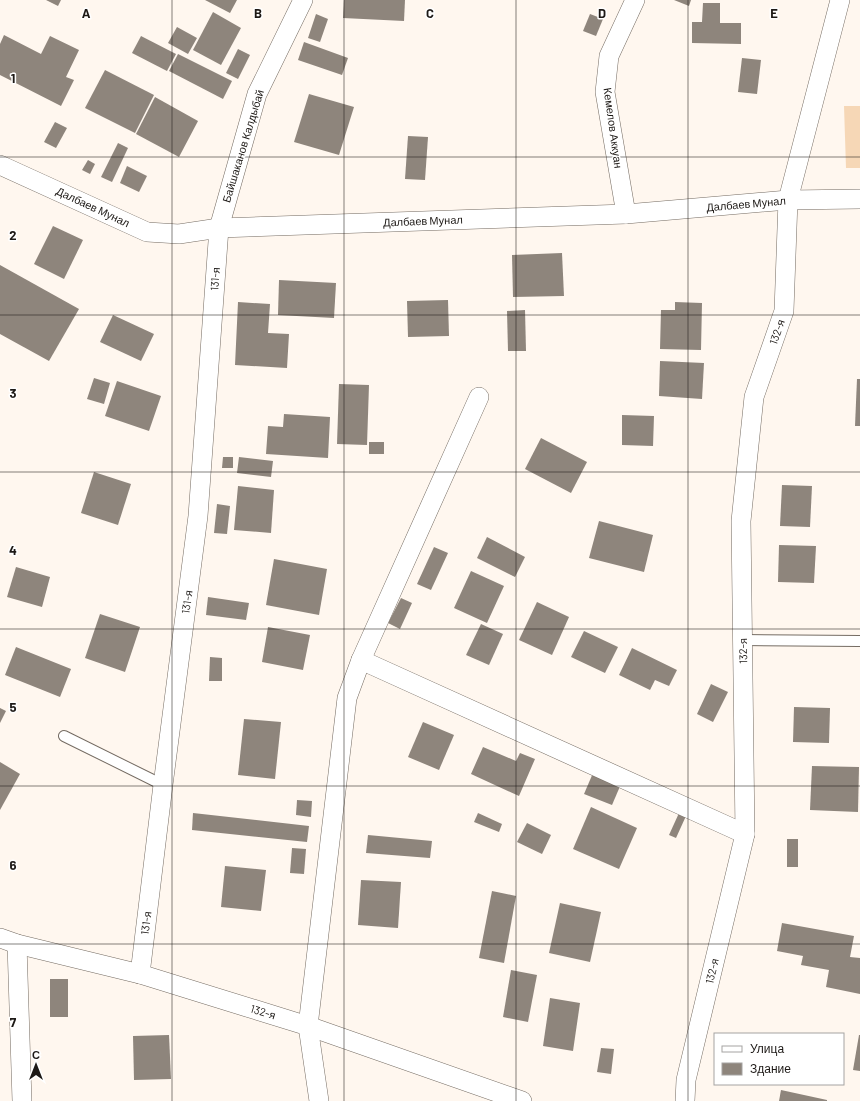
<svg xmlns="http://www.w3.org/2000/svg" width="860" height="1101" font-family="Barlow,sans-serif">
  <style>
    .green { fill: #f6d7b6 }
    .building { fill: #8e857c }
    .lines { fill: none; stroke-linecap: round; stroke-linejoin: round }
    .service-casing { stroke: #756c63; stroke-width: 12 }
    .minor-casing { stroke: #756c63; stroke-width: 20 }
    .service { stroke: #fff; stroke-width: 10 }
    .minor { stroke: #fff; stroke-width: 19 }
    .grid { fill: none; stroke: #1d1916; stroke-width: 1; stroke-opacity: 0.55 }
    .labels { text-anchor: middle; stroke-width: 3; stroke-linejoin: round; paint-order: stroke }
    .street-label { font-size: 11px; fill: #1d1916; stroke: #fff }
    .grid-label { font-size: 13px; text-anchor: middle; font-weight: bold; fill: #1d1916; stroke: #fff; stroke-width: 3; stroke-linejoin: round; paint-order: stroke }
  </style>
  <rect width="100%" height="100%" fill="#fff7ef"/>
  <polygon class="green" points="844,106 860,106 860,168 846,168"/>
  <g class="building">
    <polygon points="46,0 61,0 58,6"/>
    <polygon points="205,0 237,0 230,13"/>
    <polygon points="344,0 405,0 404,21 343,18"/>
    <polygon points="674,0 691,0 689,6"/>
    <polygon points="703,3 720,3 720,23 741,23 741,44 692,43 692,22 702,22"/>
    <polygon points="213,12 241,28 221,65 193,50"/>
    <polygon points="316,14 328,19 320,42 308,38"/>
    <polygon points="590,14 603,19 596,36 583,31"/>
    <polygon points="177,27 197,38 188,54 168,43"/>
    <polygon points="4,35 41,54 50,36 79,50 66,77 74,80 61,106 0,75 0,44"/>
    <polygon points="141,36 176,54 167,71 132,53"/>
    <polygon points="304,42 348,58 342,75 298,60"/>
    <polygon points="238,49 250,55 238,79 226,73"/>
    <polygon points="178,54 232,81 223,99 169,71"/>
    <polygon points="742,58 761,60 757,94 738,92"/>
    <polygon points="105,70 154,95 135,133 85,108"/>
    <polygon points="309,94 354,107 339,155 294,142"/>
    <polygon points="155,97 198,121 179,157 136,134"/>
    <polygon points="55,122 67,128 56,148 44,142"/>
    <polygon points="408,136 428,137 425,180 405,179"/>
    <polygon points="118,143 128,148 112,182 101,177"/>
    <polygon points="88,160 95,164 90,174 82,170"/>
    <polygon points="127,166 147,176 139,192 120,183"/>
    <polygon points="53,226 83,240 64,279 34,264"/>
    <polygon points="562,253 564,296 513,297 512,255"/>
    <polygon points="0,265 79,309 49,361 0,334"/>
    <polygon points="279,280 336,283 334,318 278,315"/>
    <polygon points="448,300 449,336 408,337 407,301"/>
    <polygon points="238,302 270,304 268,333 289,334 287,368 235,365"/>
    <polygon points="675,302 702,303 701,350 660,349 661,310 675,310"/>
    <polygon points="525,310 526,351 508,351 507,311"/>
    <polygon points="113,315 154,334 141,361 100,342"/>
    <polygon points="660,361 704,363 702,399 659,396"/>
    <polygon points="94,378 110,383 104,404 87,399"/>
    <polygon points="857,379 860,379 860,426 855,426"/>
    <polygon points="117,381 161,396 149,431 105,416"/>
    <polygon points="339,384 369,385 367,445 337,444"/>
    <polygon points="284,414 330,417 328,458 266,454 268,426 283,427"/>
    <polygon points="622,415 654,416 653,446 622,445"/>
    <polygon points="541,438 587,462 571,493 525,469"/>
    <rect x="369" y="442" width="15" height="12"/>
    <polygon points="223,457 233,457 233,468 222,468"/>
    <polygon points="239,457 273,461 271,477 237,473"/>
    <polygon points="94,472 131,484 118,525 81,513"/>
    <polygon points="782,485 812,486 810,527 780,526"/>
    <polygon points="238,486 274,490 271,533 234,530"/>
    <polygon points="217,504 230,506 227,534 214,533"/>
    <polygon points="599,521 653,535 644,572 589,558"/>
    <polygon points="487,537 525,557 515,577 477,558"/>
    <polygon points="779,545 816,546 814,583 778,582"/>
    <polygon points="434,547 448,553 431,590 417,584"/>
    <polygon points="274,559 327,569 319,615 266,605"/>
    <polygon points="16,567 50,577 42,607 7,597"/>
    <polygon points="471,571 504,586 487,623 454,608"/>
    <polygon points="208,597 249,603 246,620 206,615"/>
    <polygon points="401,598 412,603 400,629 388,623"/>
    <polygon points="537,602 569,617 552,655 519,640"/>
    <polygon points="100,614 140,627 125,672 85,658"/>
    <polygon points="481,624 503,634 489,665 466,655"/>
    <polygon points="268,627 310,635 303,670 262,662"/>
    <polygon points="584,631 618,647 605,673 571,657"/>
    <polygon points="16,647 71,669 60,697 5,675"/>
    <polygon points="632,648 677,670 669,686 655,680 650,690 619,675"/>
    <polygon points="210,657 222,658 222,681 209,681"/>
    <polygon points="711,684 728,692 713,722 697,714"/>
    <polygon points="794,707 830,708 829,743 793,742"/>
    <polygon points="0,708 6,711 0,723"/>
    <polygon points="244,719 281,722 275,779 238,775"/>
    <polygon points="423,722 454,735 439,770 408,757"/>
    <polygon points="483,747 516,761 520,753 535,759 519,796 471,774"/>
    <polygon points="0,762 20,774 0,810"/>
    <polygon points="812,766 859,767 858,812 810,810"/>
    <polygon points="593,773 621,784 612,805 584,794"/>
    <polygon points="297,800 312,801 311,817 296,815"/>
    <polygon points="591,807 637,828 619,869 573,849"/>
    <polygon points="193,813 309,826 307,842 192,830"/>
    <polygon points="478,813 502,824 499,832 474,822"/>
    <polygon points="679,813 686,816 676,838 669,835"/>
    <polygon points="527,823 551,835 542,854 517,842"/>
    <polygon points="368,835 432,841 430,858 366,853"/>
    <rect x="787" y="839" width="11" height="28"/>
    <polygon points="292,848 306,849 304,874 290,873"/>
    <polygon points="225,866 266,870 261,911 221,907"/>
    <polygon points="361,880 401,882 398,928 358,925"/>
    <polygon points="492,891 516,896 504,963 479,958"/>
    <polygon points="560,903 601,912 590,962 549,953"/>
    <polygon points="782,923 854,936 850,957 860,958 860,994 826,987 829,970 801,965 803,956 777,951"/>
    <polygon points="511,970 537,975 528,1022 503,1017"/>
    <rect x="50" y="979" width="18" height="38"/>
    <polygon points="550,998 580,1003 573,1051 543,1046"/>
    <polygon points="169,1035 171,1079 134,1080 133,1036"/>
    <polygon points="859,1035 860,1035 860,1071 853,1070"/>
    <polygon points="601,1048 614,1049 611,1074 597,1072"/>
    <polygon points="781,1090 827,1100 827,1101 779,1101"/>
  </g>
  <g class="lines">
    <g class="service-casing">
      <g id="service">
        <polyline points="743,640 860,641"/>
        <polyline points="64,736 163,785"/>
      </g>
    </g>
    <g class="minor-casing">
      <g id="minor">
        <polyline points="0,165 147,232 179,234 219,228 626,214 788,200 860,199"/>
        <polyline points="626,214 605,92 609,56 635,0"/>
        <polyline points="361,660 745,834"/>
        <polyline points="0,938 17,944 140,974 308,1026 522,1101"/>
        <polyline points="17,944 22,1101"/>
        <polyline points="140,974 163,785 198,516 219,228 257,94 303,0"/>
        <polyline points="319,1101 308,1026 347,698 361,660 479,397"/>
        <polyline points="685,1101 686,1080 745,834 741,521 754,397 784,311 788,200 840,0"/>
      </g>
    </g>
    <use href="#service" class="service"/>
    <use href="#minor" class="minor"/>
  </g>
  <path class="grid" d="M 172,0 L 172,1101M 344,0 L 344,1101M 516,0 L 516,1101M 688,0 L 688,1101M 0,157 L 860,157M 0,315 L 860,315M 0,472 L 860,472M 0,629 L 860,629M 0,786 L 860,786M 0,944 L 860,944"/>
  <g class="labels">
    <g class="street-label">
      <text transform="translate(613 128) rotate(82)" y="4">Кемелов Аккуан</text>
      <text transform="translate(243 146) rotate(-73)" y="4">Байшаканов Калдыбай</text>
      <text transform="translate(746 204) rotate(-5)" y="4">Далбаев Мунал</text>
      <text transform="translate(93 207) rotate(25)" y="4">Далбаев Мунал</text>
      <text transform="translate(423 221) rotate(-2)" y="4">Далбаев Мунал</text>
      <text transform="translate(215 279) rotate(-86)" y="4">131-я</text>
      <text transform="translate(777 332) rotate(-71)" y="4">132-я</text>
      <text transform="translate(187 602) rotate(-82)" y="4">131-я</text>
      <text transform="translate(743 651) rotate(-91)" y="4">132-я</text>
      <text transform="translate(146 923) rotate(-83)" y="4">131-я</text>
      <text transform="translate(712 971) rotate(-77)" y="4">132-я</text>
      <text transform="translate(263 1012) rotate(17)" y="4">132-я</text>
    </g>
  </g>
  <g class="grid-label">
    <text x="86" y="18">A</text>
    <text x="258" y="18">B</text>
    <text x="430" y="18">C</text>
    <text x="602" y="18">D</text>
    <text x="774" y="18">E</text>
    <text x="13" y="83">1</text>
    <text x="13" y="240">2</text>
    <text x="13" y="398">3</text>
    <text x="13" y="555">4</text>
    <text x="13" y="712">5</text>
    <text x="13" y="870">6</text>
    <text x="13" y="1027">7</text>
  </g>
  <rect x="714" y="1033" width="130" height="52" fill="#ffffff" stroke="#a5a3a2"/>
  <rect x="722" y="1046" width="20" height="6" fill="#ffffff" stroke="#a5a3a2"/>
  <text x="750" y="1053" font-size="12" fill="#1d1916">Улица</text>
  <rect x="722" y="1063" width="20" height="12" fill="#8e857c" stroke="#a5a3a2"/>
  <text x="750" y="1073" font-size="12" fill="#1d1916">Здание</text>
  <g transform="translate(36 1065)" stroke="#ffffff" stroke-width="3" paint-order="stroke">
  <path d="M0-3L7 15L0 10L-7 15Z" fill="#1d1916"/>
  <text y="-6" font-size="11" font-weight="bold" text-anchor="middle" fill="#1d1916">С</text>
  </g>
</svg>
